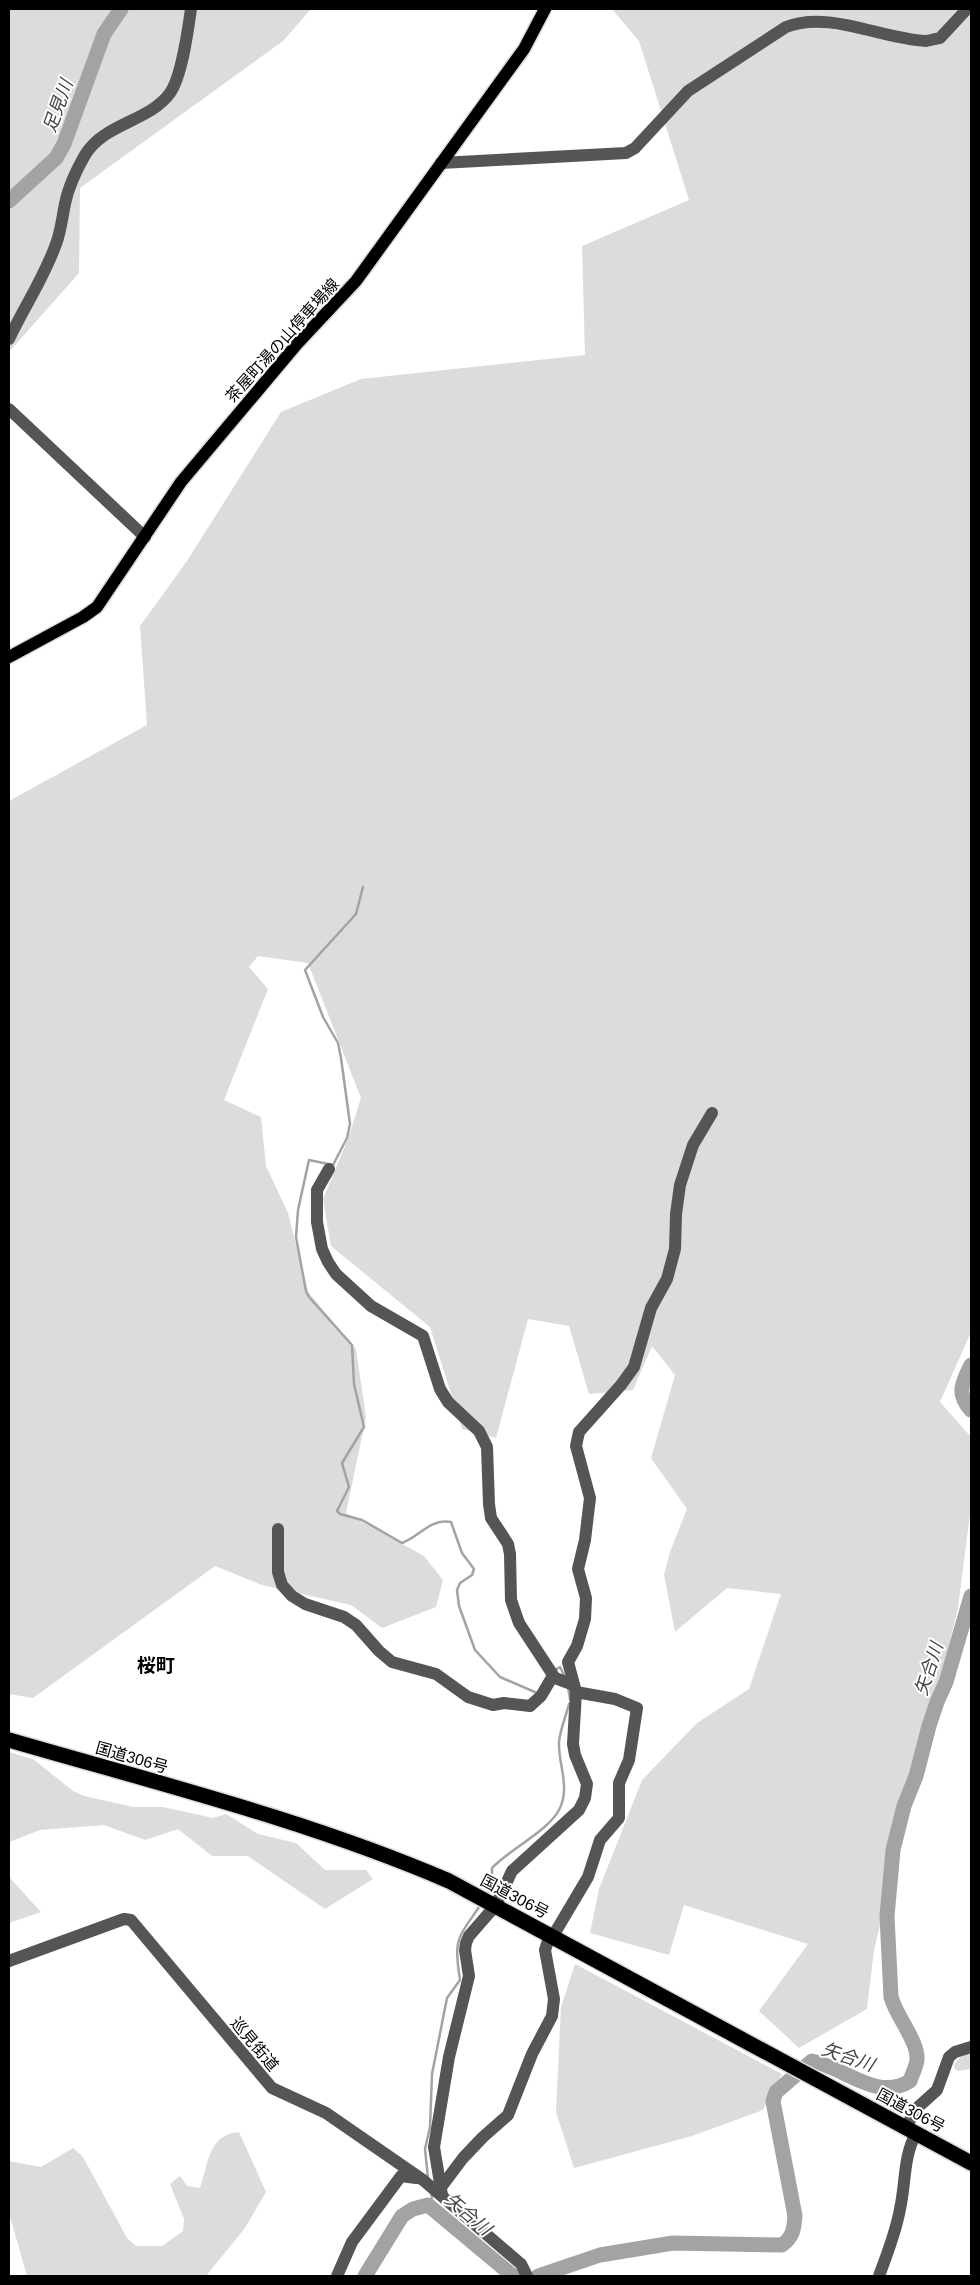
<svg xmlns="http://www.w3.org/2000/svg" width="980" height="2285" font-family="Arial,'Noto Sans JP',sans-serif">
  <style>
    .green { fill: #dcdcdc }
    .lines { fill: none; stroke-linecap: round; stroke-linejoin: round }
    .stream { stroke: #a3a3a3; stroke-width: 2.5 }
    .river { stroke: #a3a3a3; stroke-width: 15 }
    .major-casing { stroke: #dbdbdb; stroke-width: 15 }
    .highway-casing { stroke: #dbdbdb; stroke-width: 18 }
    .minor { stroke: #555; stroke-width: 12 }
    .major { stroke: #000; stroke-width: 12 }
    .highway { stroke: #000; stroke-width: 15 }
    .labels { text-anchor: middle; stroke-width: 4; stroke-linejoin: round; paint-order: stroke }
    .street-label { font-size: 16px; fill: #000; stroke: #fff }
    .water-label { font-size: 18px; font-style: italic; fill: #444; stroke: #fff }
    .quarter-label { font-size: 19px; font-weight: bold; fill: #000; stroke: #fff }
  </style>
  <rect width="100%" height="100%" fill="#fff"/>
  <g class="green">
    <polygon points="9,9 311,9 283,41 80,188 79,273 9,352"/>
    <polygon points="612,9 971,9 971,1332 940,1402 971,1437 971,1506 958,1608 874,1950 867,2009 799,2048 759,2011 808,1944 684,1905 669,1955 590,1933 599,1889 642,1780 697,1723 749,1689 781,1594 727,1588 675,1632 664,1575 670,1552 687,1509 651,1458 675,1375 652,1346 633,1390 589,1394 569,1326 528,1319 496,1438 462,1429 430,1327 331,1246 323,1199 348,1139 361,1098 308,963 258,956 249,967 268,989 224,1100 261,1117 266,1166 288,1213 308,1292 356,1349 366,1417 346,1513 424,1556 443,1580 436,1607 382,1628 351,1605 262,1585 215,1566 33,1698 9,1694 9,801 147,725 140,626 187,561 281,412 361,379 585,355 582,246 689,200 639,41"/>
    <polygon points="9,1752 33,1759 73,1791 84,1796 134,1807 163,1807 213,1818 226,1814 258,1834 296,1843 325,1870 366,1870 373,1879 325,1909 248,1856 212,1856 178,1829 145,1840 104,1825 40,1830 9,1842"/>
    <polygon points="9,1877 41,1912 9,1923"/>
    <polygon points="575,1964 782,2074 763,2110 692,2136 574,2168 556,2112 561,2007"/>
    <polygon points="971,2051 971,2069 958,2071 955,2069 954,2065 961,2056"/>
    <path d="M 239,2132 L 266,2192 L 245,2228 L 206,2276 L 27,2276 L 9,2213 L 9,2161 L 41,2167 L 73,2148 L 83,2157 L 127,2238 L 136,2246 L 162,2246 L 183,2231 L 184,2219 L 170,2184 L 180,2176 L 187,2186 L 200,2188 C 209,2162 208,2135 239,2132 Z"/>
  </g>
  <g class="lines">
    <g class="stream">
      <path d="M 363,887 L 356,914 L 305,970 L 323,1017 L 338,1043 L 341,1058 L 350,1124 L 347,1138 L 333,1165 L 309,1160 L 298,1210 L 296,1237 L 306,1291 L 309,1297 L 352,1345 L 354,1384 L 364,1427 L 342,1463 L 349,1487 L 337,1511 L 340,1514 L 362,1520 L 402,1543 C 420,1536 431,1518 451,1522 L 462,1553 L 474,1569 L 472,1575 L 460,1583 L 457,1590 L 459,1606 L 475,1650 L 500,1677 L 537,1693"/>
      <polyline points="555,1670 560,1667 565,1677"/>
      <polyline points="568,1687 570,1699"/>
      <path d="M 486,1896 L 492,1887 L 492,1868 C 510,1849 548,1831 559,1810 C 571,1787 558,1765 559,1742 C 560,1730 566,1716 569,1704"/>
      <path d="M 428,2178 L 425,2149 L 430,2127 L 432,2074 L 447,1998 L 460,1980 C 453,1937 458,1939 481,1904"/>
      <polyline points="428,2205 432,2198 431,2193"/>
    </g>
    <g class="river">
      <polyline points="9,201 56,158 64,144 104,34 121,9"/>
      <path d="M 971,1365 C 962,1383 956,1394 971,1410"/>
      <polyline points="365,2276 402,2216 413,2209 428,2205 513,2276"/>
      <path d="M 538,2276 L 600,2255 L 673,2243 L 782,2245 C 793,2237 794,2229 795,2216 L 773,2101 L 776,2092 L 812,2061 C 844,2067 877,2102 910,2081 C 912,2074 917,2066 917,2059 C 918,2041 896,2016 891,1997 L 887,1916 L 893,1850 L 904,1806 L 916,1776 L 929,1726 L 937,1702 L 946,1682 L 971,1596"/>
    </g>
    <g class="major-casing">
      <polyline id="major" points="9,657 83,617 97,607 181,482 297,344 356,281 524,49 545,9"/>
    </g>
    <g class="highway-casing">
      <path id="highway" d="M 9,1740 C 157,1783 307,1820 449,1881 L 971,2163"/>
    </g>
    <g class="minor">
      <path d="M 441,163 L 626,153 L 635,148 L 688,91 L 786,27 C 829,10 881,39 926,41 L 940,38 L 967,9"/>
      <path d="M 9,339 C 24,307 44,278 56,244 C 61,231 62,218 65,204 C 68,188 77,169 85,155 C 104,123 149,122 170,93 C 182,76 188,30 191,9"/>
      <polyline points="9,409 145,537"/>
      <polyline points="329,1169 317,1190 317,1222 322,1249 328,1262 336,1274 371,1306 423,1336 440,1389 448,1402 479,1431 487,1447 489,1504 491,1518 508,1544 510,1554 511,1600 519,1623 555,1678 574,1685"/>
      <polyline points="278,1529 278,1572 282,1585 292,1596 305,1604 344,1617 356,1625 379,1651 392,1662 436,1674 468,1697 493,1705 504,1703 530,1706 541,1696 551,1679 555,1678"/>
      <polyline points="553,1936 588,1877 600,1840 619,1818 619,1783 629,1760 637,1708 615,1699 576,1692"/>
      <polyline points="9,1961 124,1919 131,1920 272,2088 326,2113 423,2180 521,2264 527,2276"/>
      <polyline points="906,2127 917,2108 937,2090 949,2057 955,2052 971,2047"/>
      <polyline points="442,2186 463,2158 483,2137 508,2115 532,2054 552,2016 554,1999 545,1950 550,1935"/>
      <polyline points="442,2195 434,2147 449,2057 469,1976 465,1950 466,1943 469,1936 496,1905 512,1871 579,1810 585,1798 587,1784 575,1755 573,1744 576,1692 568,1662 577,1646 585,1619 586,1598 578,1569 585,1540 590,1498 576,1446 579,1432 621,1385 634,1367 651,1308 667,1279 675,1249 676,1214 680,1185 693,1145 712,1113"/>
      <polyline points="337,2276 352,2242 401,2176 416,2178"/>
      <path d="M 879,2276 C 887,2254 896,2232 900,2209 C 906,2182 903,2158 916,2133"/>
    </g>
    <use href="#major" class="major"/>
    <use href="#highway" class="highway"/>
  </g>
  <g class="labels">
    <g class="street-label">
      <text transform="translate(282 340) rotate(-48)" y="6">茶屋町湯の山停車場線</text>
      <text transform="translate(132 1757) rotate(16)" y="6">国道306号</text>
      <text transform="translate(515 1896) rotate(28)" y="6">国道306号</text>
      <text transform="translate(255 2044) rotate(50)" y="6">巡見街道</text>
      <text transform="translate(911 2110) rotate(28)" y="6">国道306号</text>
    </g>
    <g class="water-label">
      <text transform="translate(58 106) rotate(-70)" y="6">足見川</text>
      <text transform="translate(929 1669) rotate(-72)" y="6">矢合川</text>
      <text transform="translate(848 2057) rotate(19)" y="6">矢合川</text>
      <text transform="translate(468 2214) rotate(40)" y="6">矢合川</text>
    </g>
    <g class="quarter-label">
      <text x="156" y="1672">桜町</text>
    </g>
  </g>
  <rect width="980" height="2285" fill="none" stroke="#000000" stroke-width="20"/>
</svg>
